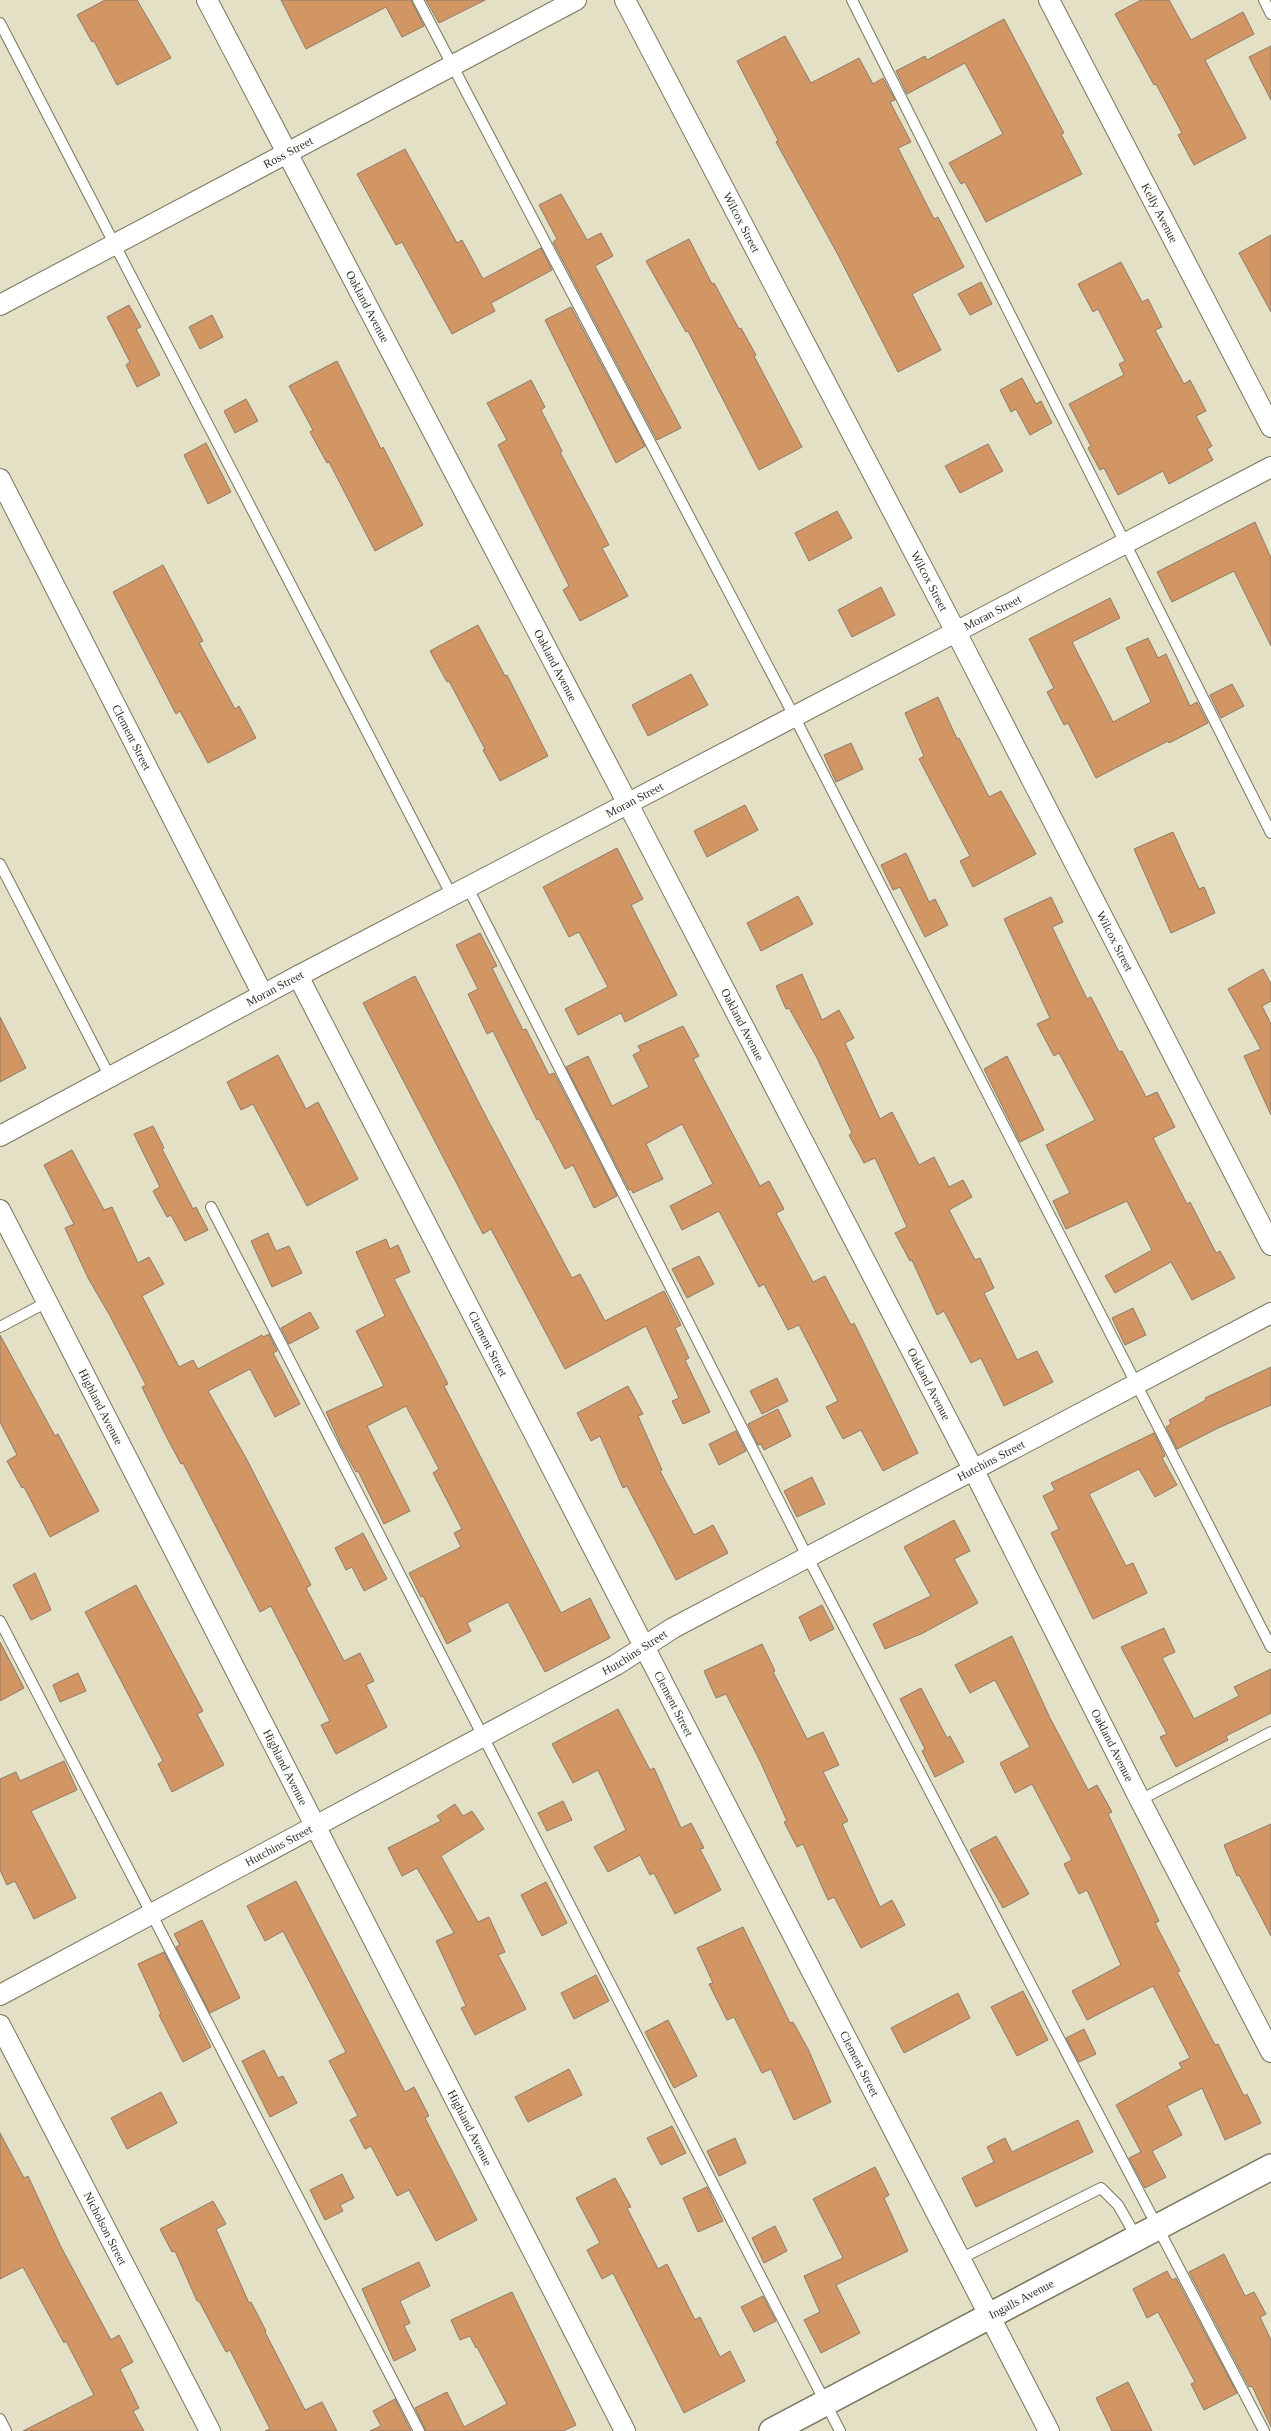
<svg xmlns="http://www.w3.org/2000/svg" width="1271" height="2431" font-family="'Times New Roman',serif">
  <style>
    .building { fill: #d29665; stroke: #8e7a6a }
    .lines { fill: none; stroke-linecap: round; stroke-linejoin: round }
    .service-casing { stroke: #78755e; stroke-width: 12 }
    .minor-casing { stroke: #78755e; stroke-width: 22 }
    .tertiary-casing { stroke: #78755e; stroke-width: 28 }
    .service { stroke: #fff; stroke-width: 10 }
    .minor { stroke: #fff; stroke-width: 20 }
    .tertiary { stroke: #fff; stroke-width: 25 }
    .labels { text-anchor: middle; stroke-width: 4; stroke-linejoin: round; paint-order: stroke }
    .street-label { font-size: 12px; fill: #343228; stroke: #fff }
  </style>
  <rect width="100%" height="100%" fill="#e3e0c6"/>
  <g class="building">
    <polygon points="105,0 137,0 171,58 117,85 94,41 92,42 77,15"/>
    <polygon points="281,0 411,0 424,26 402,37 386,7 306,49"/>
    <polygon points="426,0 485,0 439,23"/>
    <polygon points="1141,0 1169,0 1191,40 1243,12 1254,34 1205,60 1246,138 1194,165 1178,135 1182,133 1156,84 1154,85 1115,14"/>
    <polygon points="1004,19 1064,133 1061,134 1082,174 986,222 965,182 961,184 949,163 1003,134 965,63 907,94 896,71 925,56 927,60"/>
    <polygon points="785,36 811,83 859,58 873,84 883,78 895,100 890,102 911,142 898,148 934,219 938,217 964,267 912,294 941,350 898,372 836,251 776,142 778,140 737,61"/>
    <polygon points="1271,46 1271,100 1249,57"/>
    <polygon points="405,149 457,243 462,240 483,279 541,248 552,270 491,303 495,311 452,334 402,242 396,245 357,174"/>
    <polygon points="561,194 587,240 601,233 613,256 595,266 681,428 657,440 553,242 557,239 539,205"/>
    <polygon points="1271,235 1271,312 1239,253"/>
    <polygon points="689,239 712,284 714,283 739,329 741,328 756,355 754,356 802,447 759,470 688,331 686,332 646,261"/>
    <polygon points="1121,262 1142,302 1148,299 1162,327 1155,330 1184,384 1190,380 1206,411 1196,416 1212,446 1207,449 1213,460 1169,484 1163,471 1118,495 1104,468 1100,470 1088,448 1091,446 1069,404 1124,375 1119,364 1125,361 1098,309 1093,312 1078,284"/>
    <polygon points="981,282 992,304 970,315 958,294"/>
    <polygon points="129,305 141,327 136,329 160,375 137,387 126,365 130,362 107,317"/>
    <polygon points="571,307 645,446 616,463 545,320"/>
    <polygon points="212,315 223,337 200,349 189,327"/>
    <polygon points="337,361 381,449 383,447 423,525 375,551 329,462 327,463 310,432 313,430 289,386"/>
    <polygon points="1022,378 1036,404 1041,401 1052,423 1030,435 1016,409 1011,412 1000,390"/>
    <polygon points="531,380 545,407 541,410 562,451 560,452 609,545 602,548 628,596 580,621 563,590 569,586 498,445 507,440 487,403"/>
    <polygon points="246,399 258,421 235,433 224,411"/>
    <polygon points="206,443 231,492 208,504 184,455"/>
    <polygon points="988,444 1003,471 960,493 945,466"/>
    <polygon points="837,511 852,538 809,561 795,533"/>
    <polygon points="1255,522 1271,558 1271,646 1234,571 1172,602 1157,572"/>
    <polygon points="163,565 203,641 199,643 235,709 239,706 256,738 208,763 180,711 176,714 113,592"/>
    <polygon points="881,587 895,615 852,637 838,610"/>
    <polygon points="1110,598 1120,618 1072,642 1113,722 1151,702 1126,648 1148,638 1158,658 1166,654 1190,706 1197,702 1208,723 1169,743 1168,741 1096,778 1068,723 1064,725 1047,692 1054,688 1029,639"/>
    <polygon points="478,625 505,676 507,675 548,756 500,781 483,750 485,749 449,681 447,682 430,651"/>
    <polygon points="691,674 708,705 648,736 632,705"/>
    <polygon points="1232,684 1244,706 1221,718 1210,695"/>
    <polygon points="938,697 957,739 959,738 989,797 1001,791 1036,854 973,887 960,861 970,856 919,759 924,756 905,713"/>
    <polygon points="851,743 863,769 836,782 824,755"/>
    <polygon points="745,805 758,830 707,857 694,831"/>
    <polygon points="1173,832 1199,889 1204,887 1215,913 1171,933 1134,849"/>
    <polygon points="617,848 643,899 631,905 677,995 625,1022 621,1013 578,1035 565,1009 608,987 579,932 569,937 543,887"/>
    <polygon points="906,853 929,902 935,899 948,925 925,937 900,887 893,890 881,865"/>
    <polygon points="798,896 813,924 761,951 747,923"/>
    <polygon points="1051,897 1063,922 1052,927 1087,999 1091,997 1119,1052 1122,1051 1146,1097 1157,1092 1175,1127 1153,1138 1187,1204 1190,1202 1216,1253 1220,1251 1235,1278 1192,1300 1171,1262 1115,1293 1105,1276 1152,1250 1127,1201 1066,1229 1053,1201 1070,1193 1046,1145 1095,1120 1059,1053 1054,1056 1037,1024 1050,1018 1004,919"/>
    <polygon points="480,933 497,966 492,968 523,1030 526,1029 549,1075 554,1073 617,1196 594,1208 573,1165 565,1169 539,1119 537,1120 493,1031 487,1034 468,994 478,989 456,945"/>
    <polygon points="1263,969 1271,984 1271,1001 1262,1006 1271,1024 1271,1115 1244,1056 1261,1049 1228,989"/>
    <polygon points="802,974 822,1020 839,1010 854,1038 845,1043 880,1119 892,1112 919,1165 934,1157 949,1187 963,1180 972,1197 949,1210 975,1260 980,1258 994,1288 984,1293 1017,1360 1037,1351 1053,1382 1004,1406 981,1358 971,1363 944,1311 937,1315 912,1260 910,1261 895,1233 907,1227 875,1158 864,1163 849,1135 852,1133 817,1058 789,1008 786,1009 776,986"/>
    <polygon points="415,976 481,1107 572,1278 580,1274 605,1321 664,1291 681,1325 675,1328 689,1358 685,1360 710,1412 683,1424 672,1401 679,1398 646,1326 565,1369 491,1229 483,1234 363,1003"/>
    <polygon points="0,1017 26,1068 0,1082"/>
    <polygon points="683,1026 699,1056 693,1059 760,1186 769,1181 784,1209 776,1213 813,1282 825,1276 851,1325 854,1323 918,1453 883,1471 861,1430 843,1439 826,1407 838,1401 799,1325 788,1330 764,1284 759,1287 719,1211 682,1230 670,1206 713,1184 682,1124 646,1144 663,1179 633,1193 631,1189 629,1190 566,1067 588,1056 612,1106 649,1087 633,1055 641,1051 638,1046"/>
    <polygon points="278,1055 306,1109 318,1102 358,1179 307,1206 253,1104 241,1110 227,1082"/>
    <polygon points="1007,1056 1044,1130 1020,1142 984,1069"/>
    <polygon points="153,1126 164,1148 162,1149 193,1209 196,1207 208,1230 185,1241 171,1215 167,1217 153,1191 160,1187 134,1134"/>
    <polygon points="72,1150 104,1210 112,1207 138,1263 149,1257 164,1284 142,1296 179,1367 193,1360 198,1369 262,1335 263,1337 269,1334 277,1351 273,1353 300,1404 275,1417 250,1369 208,1391 246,1458 311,1585 306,1588 344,1661 360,1653 374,1681 366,1685 387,1727 336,1754 321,1725 330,1721 271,1606 260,1612 183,1463 181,1464 166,1436 142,1387 146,1385 109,1314 88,1278 65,1228 74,1224 44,1165"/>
    <polygon points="268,1233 276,1251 289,1246 302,1273 272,1287 251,1241"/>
    <polygon points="386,1239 390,1249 398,1245 410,1272 394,1279 448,1384 444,1386 561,1613 590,1598 610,1638 545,1672 508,1602 467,1623 471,1631 447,1644 423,1596 421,1597 409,1573 461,1547 454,1533 462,1529 433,1473 439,1469 406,1406 367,1426 410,1511 384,1524 358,1471 356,1472 341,1445 326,1412 384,1386 356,1331 385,1316 356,1252"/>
    <polygon points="699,1256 714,1284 687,1298 672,1269"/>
    <polygon points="1133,1308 1146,1335 1125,1345 1112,1318"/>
    <polygon points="310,1312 319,1328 289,1344 281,1328"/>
    <polygon points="0,1335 55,1436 58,1434 99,1511 50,1537 24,1487 22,1488 7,1461 17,1455 0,1422"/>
    <polygon points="1271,1367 1271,1405 1218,1428 1177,1449 1166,1427 1171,1424 1169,1420 1206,1400 1205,1398"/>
    <polygon points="777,1378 788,1401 762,1414 750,1391"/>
    <polygon points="628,1386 643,1414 638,1416 662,1470 660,1471 694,1535 713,1525 728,1553 676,1580 627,1486 623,1488 600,1436 591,1441 577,1413"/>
    <polygon points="778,1409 791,1436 764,1450 761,1444 758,1445 748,1424"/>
    <polygon points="736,1431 746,1451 719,1465 709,1444"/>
    <polygon points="1154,1433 1165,1456 1162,1458 1177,1485 1155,1497 1139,1469 1089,1494 1126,1566 1133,1563 1147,1593 1093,1619 1051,1533 1059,1529 1043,1496 1055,1490 1051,1483"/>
    <polygon points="812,1477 825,1504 797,1517 784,1491"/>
    <polygon points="954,1520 970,1551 954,1559 978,1603 923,1633 885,1649 873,1624 931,1596 904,1547"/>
    <polygon points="363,1533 387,1579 364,1591 352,1567 346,1570 335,1548"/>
    <polygon points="35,1573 51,1610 31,1620 13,1585"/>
    <polygon points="136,1585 203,1711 197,1714 224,1765 172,1792 158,1764 163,1761 85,1612"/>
    <polygon points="822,1605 834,1629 810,1641 799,1617"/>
    <polygon points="1164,1628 1175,1652 1162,1658 1194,1719 1239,1696 1234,1687 1271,1669 1271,1713 1226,1736 1228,1740 1176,1767 1160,1737 1167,1734 1121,1647"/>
    <polygon points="1012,1636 1050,1718 1088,1790 1097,1785 1112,1812 1108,1814 1159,1921 1155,1923 1180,1971 1177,1972 1215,2045 1218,2044 1244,2096 1247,2094 1261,2123 1225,2140 1202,2088 1167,2106 1182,2135 1152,2151 1166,2177 1145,2188 1129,2158 1141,2152 1116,2105 1182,2068 1179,2063 1190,2058 1153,1986 1087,2020 1072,1991 1121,1965 1087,1890 1079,1894 1064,1864 1072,1860 1032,1784 1015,1793 1000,1763 1030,1747 995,1680 970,1693 955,1665"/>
    <polygon points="0,1642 24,1688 0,1701"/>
    <polygon points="762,1644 775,1671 773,1672 807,1739 823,1732 839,1765 823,1772 848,1821 842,1824 880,1907 892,1900 905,1925 861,1948 834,1897 828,1900 803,1844 797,1847 784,1822 787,1821 760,1761 726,1694 716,1698 704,1671"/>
    <polygon points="78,1673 86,1691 60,1702 53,1685"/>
    <polygon points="921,1688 947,1738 950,1736 964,1762 935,1777 922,1751 925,1749 900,1699"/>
    <polygon points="618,1709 650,1770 654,1768 681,1828 691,1823 704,1848 700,1849 721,1890 675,1914 654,1873 650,1875 640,1855 608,1872 594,1847 626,1830 598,1770 573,1783 552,1744"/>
    <polygon points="64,1761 77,1790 31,1811 76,1898 34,1919 15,1881 7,1885 0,1870 0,1779 16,1772 20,1781"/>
    <polygon points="563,1801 572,1820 547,1831 538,1813"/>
    <polygon points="455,1804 463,1816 472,1811 484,1829 441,1856 478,1922 489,1917 505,1952 498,1955 526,2009 475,2035 461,2008 466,2006 436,1941 454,1933 417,1868 402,1876 388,1848 441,1821 437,1816"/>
    <polygon points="1271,1824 1271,1936 1239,1875 1237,1876 1224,1845"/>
    <polygon points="996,1836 1029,1894 1003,1908 970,1850"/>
    <polygon points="296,1881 405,2092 414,2087 429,2116 425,2118 477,2220 436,2241 409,2190 397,2196 371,2146 365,2149 350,2120 358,2116 329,2061 346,2052 283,1931 265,1941 247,1906"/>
    <polygon points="546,1882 567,1923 542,1936 521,1895"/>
    <polygon points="202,1920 240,1998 210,2013 176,1947 180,1945 174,1934"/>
    <polygon points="743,1927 790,2023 793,2022 808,2049 831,2102 794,2120 771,2069 762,2073 734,2017 727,2020 709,1984 713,1983 697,1948"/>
    <polygon points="164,1952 211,2047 183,2062 159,2015 161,2014 138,1964"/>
    <polygon points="596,1975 609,2001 574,2019 561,1993"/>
    <polygon points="1023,1991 1048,2040 1017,2056 991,2007"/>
    <polygon points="958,1993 970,2018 904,2053 891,2028"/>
    <polygon points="668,2020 697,2076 674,2088 645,2032"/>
    <polygon points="1084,2029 1096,2054 1079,2062 1066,2038"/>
    <polygon points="264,2050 278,2078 283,2076 297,2103 270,2117 242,2061"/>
    <polygon points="569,2069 582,2095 528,2122 515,2097"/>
    <polygon points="161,2092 177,2123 127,2149 111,2118"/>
    <polygon points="1078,2120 1093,2152 976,2207 962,2178 994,2162 987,2147 1005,2138 1012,2152"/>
    <polygon points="672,2126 686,2153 661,2165 647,2138"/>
    <polygon points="0,2133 24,2178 28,2176 61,2247 111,2340 119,2335 133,2362 120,2369 139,2408 133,2411 144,2431 23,2431 94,2395 66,2341 64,2343 23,2267 0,2279"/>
    <polygon points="735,2138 746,2163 719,2176 707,2151"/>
    <polygon points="875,2167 889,2195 884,2198 908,2251 836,2285 860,2333 821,2353 804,2320 820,2312 804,2276 843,2258 813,2199"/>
    <polygon points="342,2174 354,2198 340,2205 343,2211 325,2220 310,2190"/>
    <polygon points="615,2178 631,2207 627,2208 658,2269 667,2264 695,2320 700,2317 720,2357 730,2351 745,2381 684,2413 613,2273 602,2279 587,2250 600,2243 576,2198"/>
    <polygon points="707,2187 723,2221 698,2232 683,2198"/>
    <polygon points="213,2201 226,2224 216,2229 249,2303 251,2302 266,2331 265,2332 305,2410 322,2402 337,2431 265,2431 270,2429 230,2350 226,2352 199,2301 197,2301 175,2251 172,2252 160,2229"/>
    <polygon points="775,2226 787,2251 764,2263 752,2238"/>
    <polygon points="1224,2254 1245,2296 1254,2292 1266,2314 1260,2317 1271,2340 1271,2427 1252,2386 1249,2387 1189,2272"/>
    <polygon points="419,2262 430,2286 400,2301 410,2323 404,2326 416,2350 394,2361 362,2289"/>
    <polygon points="1167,2271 1172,2280 1176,2278 1237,2393 1204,2410 1191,2384 1195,2382 1158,2312 1147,2318 1133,2289"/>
    <polygon points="512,2292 576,2425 563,2431 426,2431 415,2408 447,2392 464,2427 507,2404 477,2347 476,2348 470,2336 460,2340 451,2320"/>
    <polygon points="763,2296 776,2321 754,2332 741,2307"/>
    <polygon points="1128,2382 1152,2431 1112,2431 1096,2398"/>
    <polygon points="395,2399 411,2431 370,2431 381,2426 373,2411"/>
  </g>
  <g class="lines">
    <g class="service-casing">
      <g id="service">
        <polyline points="418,0 794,716 1271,1647"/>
        <polyline points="852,0 1271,833"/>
        <polyline points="1264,0 1271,14"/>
        <polyline points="0,23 452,896"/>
        <polyline points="0,864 110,1077"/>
        <polyline points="468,888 807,1556 1264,2431"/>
        <polyline points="211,1207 840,2431"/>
        <polyline points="0,1327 47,1302"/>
        <polyline points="0,1621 419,2431"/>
        <polyline points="1140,1800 1271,1732"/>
        <polyline points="960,2259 1101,2188 1118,2205 1137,2238"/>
        <polyline points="0,2419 6,2431"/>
      </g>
    </g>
    <g class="minor-casing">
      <g id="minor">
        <path id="s1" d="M 207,0 L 628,804 L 973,1469 L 1140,1800 L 1271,2052"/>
        <path id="s2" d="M 625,0 L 956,632 L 1271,1245"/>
        <path id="s3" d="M 1049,0 L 1271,427"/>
        <path id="s4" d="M 0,305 L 576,0"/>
        <path id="s5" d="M 0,479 L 263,995"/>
        <path id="s6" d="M 298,976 L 1049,2431"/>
        <path id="s7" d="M 0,1136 L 298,976 L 1271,467"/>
        <path id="s8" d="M 0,1210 L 625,2431"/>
        <path id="s9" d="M 0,1995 L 616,1665 L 673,1628 L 1271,1313"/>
        <path id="s10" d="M 0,2025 L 210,2431"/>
      </g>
    </g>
    <g class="tertiary-casing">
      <g id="tertiary">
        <path id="s11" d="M 772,2431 L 1271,2167"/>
      </g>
    </g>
    <use href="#service" class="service"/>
    <use href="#minor" class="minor"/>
    <use href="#tertiary" class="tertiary"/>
  </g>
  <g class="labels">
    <g class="street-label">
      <text dy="4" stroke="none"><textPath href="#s4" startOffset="326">Ross Street</textPath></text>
      <text dy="4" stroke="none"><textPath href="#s3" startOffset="240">Kelly Avenue</textPath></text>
      <text dy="4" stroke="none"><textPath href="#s2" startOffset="251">Wilcox Street</textPath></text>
      <text dy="4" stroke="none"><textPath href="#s1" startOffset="346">Oakland Avenue</textPath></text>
      <text dy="4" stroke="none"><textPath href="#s2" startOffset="656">Wilcox Street</textPath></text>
      <text dy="4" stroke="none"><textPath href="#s7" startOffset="1122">Moran Street</textPath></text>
      <text dy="4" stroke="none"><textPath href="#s1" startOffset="751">Oakland Avenue</textPath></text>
      <text dy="4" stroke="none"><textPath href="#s5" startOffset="290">Clement Street</textPath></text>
      <text dy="4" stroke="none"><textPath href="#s7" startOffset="718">Moran Street</textPath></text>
      <text dy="4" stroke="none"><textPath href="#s2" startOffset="1061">Wilcox Street</textPath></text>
      <text dy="4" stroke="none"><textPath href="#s7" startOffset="312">Moran Street</textPath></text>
      <text dy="4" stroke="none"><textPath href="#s1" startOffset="1156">Oakland Avenue</textPath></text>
      <text dy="4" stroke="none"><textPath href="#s6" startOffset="414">Clement Street</textPath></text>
      <text dy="4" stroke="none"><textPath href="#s1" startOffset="1561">Oakland Avenue</textPath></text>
      <text dy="4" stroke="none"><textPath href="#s8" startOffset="221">Highland Avenue</textPath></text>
      <text dy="4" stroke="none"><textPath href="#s9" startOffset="1126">Hutchins Street</textPath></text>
      <text dy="4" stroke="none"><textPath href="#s9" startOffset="721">Hutchins Street</textPath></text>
      <text dy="4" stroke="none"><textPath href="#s6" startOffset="819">Clement Street</textPath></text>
      <text dy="4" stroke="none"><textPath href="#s1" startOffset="1966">Oakland Avenue</textPath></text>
      <text dy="4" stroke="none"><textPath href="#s8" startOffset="626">Highland Avenue</textPath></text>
      <text dy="4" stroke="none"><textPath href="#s9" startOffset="316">Hutchins Street</textPath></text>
      <text dy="4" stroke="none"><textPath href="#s6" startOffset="1224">Clement Street</textPath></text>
      <text dy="4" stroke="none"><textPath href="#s8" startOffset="1031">Highland Avenue</textPath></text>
      <text dy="4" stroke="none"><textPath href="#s10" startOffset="229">Nicholson Street</textPath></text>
      <text dy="4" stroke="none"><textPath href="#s11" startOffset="282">Ingalls Avenue</textPath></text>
    </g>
  </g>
</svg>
